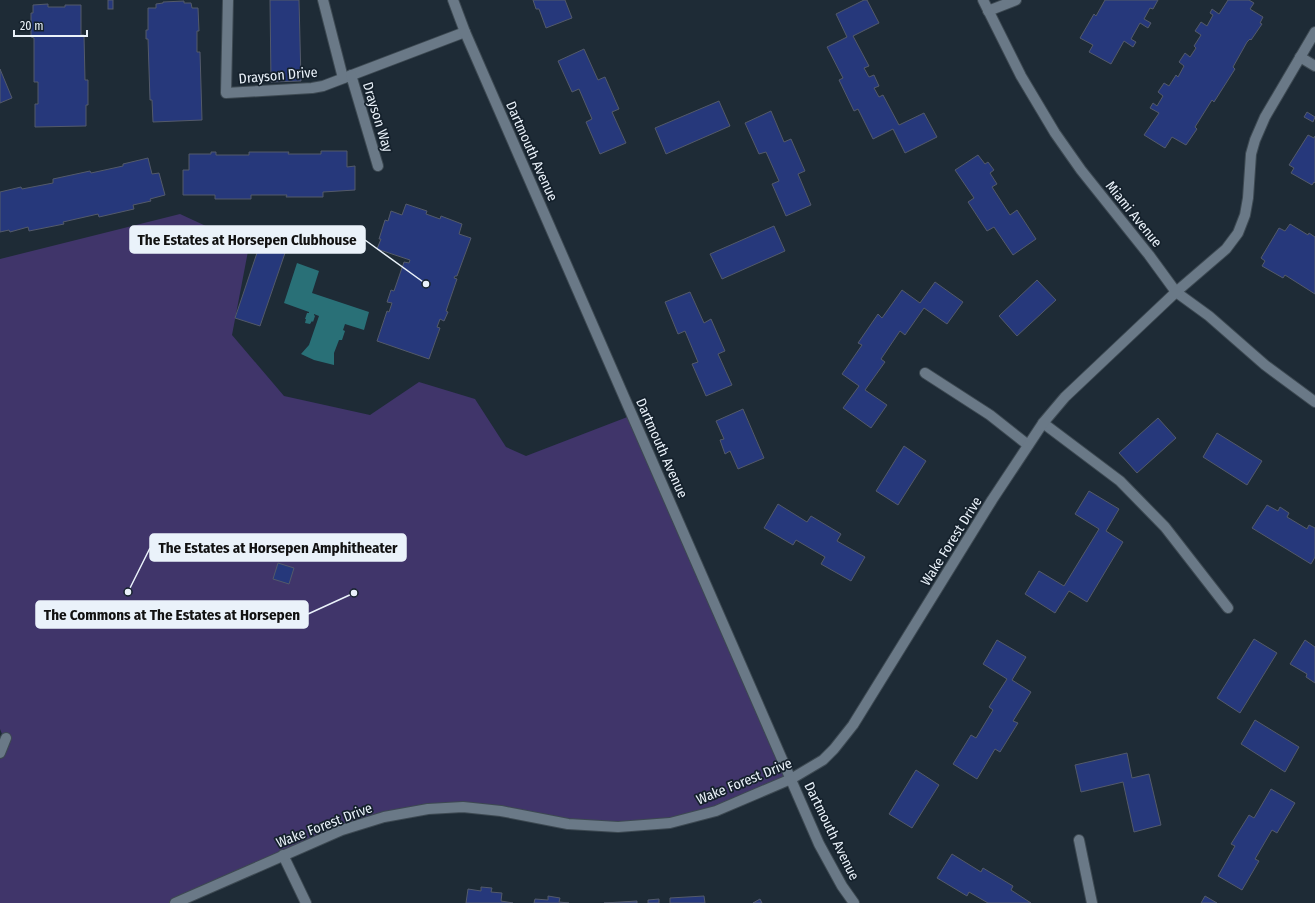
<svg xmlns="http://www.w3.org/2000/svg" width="1315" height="903" font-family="'Fira Sans Condensed',sans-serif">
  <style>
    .green { fill: #40356a }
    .water { fill: #297077 }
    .building { fill: #26387b; stroke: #535a6a }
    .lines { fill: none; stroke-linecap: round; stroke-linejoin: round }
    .lane-casing { stroke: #3d4952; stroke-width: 12 }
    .street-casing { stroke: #3d4952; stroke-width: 12 }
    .lane { stroke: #6a7987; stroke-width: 10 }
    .street { stroke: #6a7987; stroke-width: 10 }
    .labels { text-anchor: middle; stroke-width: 3.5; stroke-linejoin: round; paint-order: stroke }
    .street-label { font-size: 14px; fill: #eaf2fa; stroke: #15212c }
    .leader { fill: none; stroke: #eaf2fa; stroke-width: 1.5 }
    .callout-dot { fill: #eaf2fa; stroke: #15212c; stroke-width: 1.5 }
    .callout { fill: #eaf2fa; stroke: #eaf2fa; stroke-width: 1.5 }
    .callout-label { font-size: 15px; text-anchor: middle; font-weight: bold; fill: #111 }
  </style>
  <rect width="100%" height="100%" fill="#1e2b36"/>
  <polygon class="green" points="180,214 249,246 232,335 284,396 370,415 419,382 475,399 506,447 526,456 630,416 789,780 688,817 599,826 454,807 368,821 174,903 0,903 0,740 2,734 0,729 0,259"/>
  <polygon class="water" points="297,263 319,271 312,293 369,312 364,330 345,324 343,330 345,331 342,340 339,340 334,353 334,365 314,360 301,354 309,345 319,316 314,314 314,315 315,316 313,322 312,321 310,324 305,323 306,319 305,319 307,313 309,313 309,312 284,303"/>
  <g class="building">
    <rect x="108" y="0" width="5" height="9"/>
    <polygon points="270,0 299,0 301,81 271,82"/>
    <polygon points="533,0 565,0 572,18 546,28 539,9 536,9"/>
    <polygon points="864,0 867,0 879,23 853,36 869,66 864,68 869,77 874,75 879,86 874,88 879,97 883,95 899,125 924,113 937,137 905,153 893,129 873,139 858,109 854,111 839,80 843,78 827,47 847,37 836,14"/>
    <polygon points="1105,0 1158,0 1153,9 1150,8 1144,19 1151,23 1148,28 1140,23 1131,39 1136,42 1133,47 1124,41 1111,64 1089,52 1093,45 1080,38 1094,14 1096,16"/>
    <polygon points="1228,0 1249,0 1254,3 1250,9 1263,17 1260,23 1262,24 1251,40 1250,39 1247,42 1233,67 1235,69 1214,102 1212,100 1195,127 1197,129 1186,145 1172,137 1165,148 1144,135 1159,113 1150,108 1153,103 1157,106 1163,96 1158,92 1164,83 1169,86 1176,75 1178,77 1184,66 1179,62 1185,53 1190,57 1196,48 1194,46 1201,35 1195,31 1201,22 1207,26 1213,15 1210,13 1212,9 1219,14"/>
    <polygon points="184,1 184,3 191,3 192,8 198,8 199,31 197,31 197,52 200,52 202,120 153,122 152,100 150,100 148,39 146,39 146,30 148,30 148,8 156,8 156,4 163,3 163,2"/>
    <polygon points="48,4 48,7 65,7 65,5 81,5 81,35 84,35 85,80 88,80 88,105 86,105 86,126 35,127 35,104 38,104 38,82 34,82 34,38 31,37 31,13 33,13 33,5"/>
    <polygon points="584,49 598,80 605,77 619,109 612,112 626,143 600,154 586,122 592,119 579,89 572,92 558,61"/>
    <polygon points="0,69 12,98 0,103"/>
    <polygon points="719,101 730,126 666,154 655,128"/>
    <polygon points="771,111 784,142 791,139 805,171 798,174 811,205 786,216 772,184 779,181 766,152 759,154 745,123"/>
    <polygon points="1307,112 1315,117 1313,122 1304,117"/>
    <polygon points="1308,135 1314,138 1315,136 1315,183 1314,182 1312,185 1291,173 1294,168 1289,165"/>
    <polygon points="321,151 347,151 347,167 355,166 355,190 323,192 323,197 286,197 287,195 251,195 251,199 215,199 215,195 183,195 183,170 189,170 189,154 211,154 211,152 216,152 216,155 249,155 249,152 289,152 288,154 321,154"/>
    <polygon points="978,155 985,164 988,162 994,170 990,173 997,184 992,187 1010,215 1017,210 1036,239 1013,255 994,227 987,231 968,202 974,198 955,170"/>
    <polygon points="148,158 152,174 159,173 165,195 150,199 151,201 133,205 134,209 99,217 98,214 63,222 64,224 29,231 28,227 10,232 9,230 0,232 0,192 21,187 22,189 53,183 53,179 90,171 91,173 123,166 123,164"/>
    <polygon points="406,204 427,211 426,214 440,219 441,216 462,224 459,234 471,238 457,276 455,276 454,278 457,279 446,311 448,312 444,321 440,319 437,327 440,328 429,359 377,341 387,311 389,312 392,303 387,302 391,290 394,291 404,262 409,263 410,260 377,249 381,239 379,239 385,220 388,221 391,211 402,215"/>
    <polygon points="1290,224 1308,235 1309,233 1315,237 1315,294 1285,275 1283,278 1262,266 1265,261 1261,258 1279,228 1285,231"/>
    <polygon points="774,226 785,251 722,279 710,254"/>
    <polygon points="260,244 285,253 260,326 235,318"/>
    <polygon points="1037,280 1056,300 1017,336 999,316"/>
    <polygon points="935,282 963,302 947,324 924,308 905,335 900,331 881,359 885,362 865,390 887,405 871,428 843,408 859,386 842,374 862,345 858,343 878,314 882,318 902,290 920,303"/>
    <polygon points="690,292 704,323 711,319 725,351 718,354 732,385 706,396 692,364 698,362 685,331 678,334 665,302"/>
    <polygon points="743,409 764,458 738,469 730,451 725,454 720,440 724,439 716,421"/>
    <polygon points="1158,418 1176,438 1137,473 1119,453"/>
    <polygon points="1217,433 1262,461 1247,485 1203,457"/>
    <polygon points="904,446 926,461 898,505 876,491"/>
    <polygon points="1089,491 1119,509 1106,531 1123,542 1087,602 1069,591 1055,613 1025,594 1039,571 1064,586 1099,529 1075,514"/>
    <polygon points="778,504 807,522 811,516 841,534 837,541 865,557 851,581 821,564 825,557 796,540 793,545 764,528"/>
    <polygon points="1267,505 1278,511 1280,507 1289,513 1287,517 1307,529 1309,525 1315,528 1315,557 1311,564 1252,528"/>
    <polygon points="278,563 294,568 289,584 273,579"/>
    <polygon points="1254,639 1277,653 1240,713 1217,698"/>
    <polygon points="997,640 1026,657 1012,680 1031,692 1013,721 1018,723 1000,752 995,749 977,779 953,764 971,735 976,738 993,710 989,707 1007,679 983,664"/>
    <polygon points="1305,640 1315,647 1315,683 1306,677 1307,674 1290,664"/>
    <polygon points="1255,720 1299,747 1285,772 1241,744"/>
    <polygon points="1127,753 1132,778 1149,774 1161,825 1134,832 1123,782 1081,792 1075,765"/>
    <polygon points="916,770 939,785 912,828 889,814"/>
    <polygon points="1271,789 1295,803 1277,833 1272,830 1255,859 1259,861 1242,890 1218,876 1235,846 1231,844 1249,815 1254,818"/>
    <polygon points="952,854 981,872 983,868 1013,886 1011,890 1031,903 988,903 969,892 967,896 937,878"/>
    <polygon points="481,887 492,888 491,892 502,893 501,901 513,903 466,903 468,889 481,891"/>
    <polygon points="548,896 560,898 559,902 569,903 534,903 535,899 548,900"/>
    <polygon points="704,896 705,903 670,903 670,898"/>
    <polygon points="1205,896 1217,903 1201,903"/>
    <polygon points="659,899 659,903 648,903 648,900"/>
    <polygon points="760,899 762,903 753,903"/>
    <polygon points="637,901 637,903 604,903"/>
  </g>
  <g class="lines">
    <g class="lane-casing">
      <g id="lane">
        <polyline points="925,373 990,415 1028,445"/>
        <polyline points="1043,423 1120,481 1165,527 1228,608"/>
        <polyline points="1079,840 1092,903"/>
      </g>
    </g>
    <g class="street-casing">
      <g id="street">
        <polyline points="228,0 226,93 312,88 323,86 465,32"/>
        <polyline points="323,0 343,78"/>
        <polyline points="453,0 465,32 819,844 842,886 854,903"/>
        <polyline points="983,0 1021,76 1055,133 1081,170 1149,255 1176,292 1209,316 1265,365 1315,402"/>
        <polyline points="988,11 1016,0"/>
        <polyline points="1300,57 1315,66"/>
        <polyline points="351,75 378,166"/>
        <polyline points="0,753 6,738"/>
        <polyline points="283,855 306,903"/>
        <polyline points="175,903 342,830 384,817 428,809 463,807 501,811 568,824 618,827 670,823 716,811 791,779 823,760 834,749 853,725 992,500 1043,423 1065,397 1176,292 1226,249 1238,233 1245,215 1248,198 1251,154 1255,140 1265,117 1315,32"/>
      </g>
    </g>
    <use href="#lane" class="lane"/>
    <use href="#street" class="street"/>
  </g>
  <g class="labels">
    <g class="street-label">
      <text transform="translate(278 75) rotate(-5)" y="5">Drayson Drive</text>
      <text transform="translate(378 117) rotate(73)" y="5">Drayson Way</text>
      <text transform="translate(532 151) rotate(66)" y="5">Dartmouth Avenue</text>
      <text transform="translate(1134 214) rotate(51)" y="5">Miami Avenue</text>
      <text transform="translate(662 448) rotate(66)" y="5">Dartmouth Avenue</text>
      <text transform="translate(951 541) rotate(-58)" y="5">Wake Forest Drive</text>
      <text transform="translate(744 781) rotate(-22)" y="5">Wake Forest Drive</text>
      <text transform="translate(324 825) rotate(-21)" y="5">Wake Forest Drive</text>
      <text transform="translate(832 831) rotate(64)" y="5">Dartmouth Avenue</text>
    </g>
  </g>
  <path class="leader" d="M426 284L365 240M128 592L150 548M354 593L308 614"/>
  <g class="callout-dot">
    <circle cx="426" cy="284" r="4"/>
    <circle cx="128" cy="592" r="4"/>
    <circle cx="354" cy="593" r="4"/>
  </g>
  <g class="callout">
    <rect x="130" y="226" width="235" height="27" rx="4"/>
    <rect x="150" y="534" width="256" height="27" rx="4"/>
    <rect x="36" y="601" width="272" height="27" rx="4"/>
  </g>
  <g class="callout-label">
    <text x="247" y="245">The Estates at Horsepen Clubhouse</text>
    <text x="278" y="553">The Estates at Horsepen Amphitheater</text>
    <text x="172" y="620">The Commons at The Estates at Horsepen</text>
  </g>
  <path d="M14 30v6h73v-6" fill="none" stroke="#eaf2fa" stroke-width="2"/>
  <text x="20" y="30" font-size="12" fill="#eaf2fa" stroke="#15212c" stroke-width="3" paint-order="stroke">20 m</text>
</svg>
